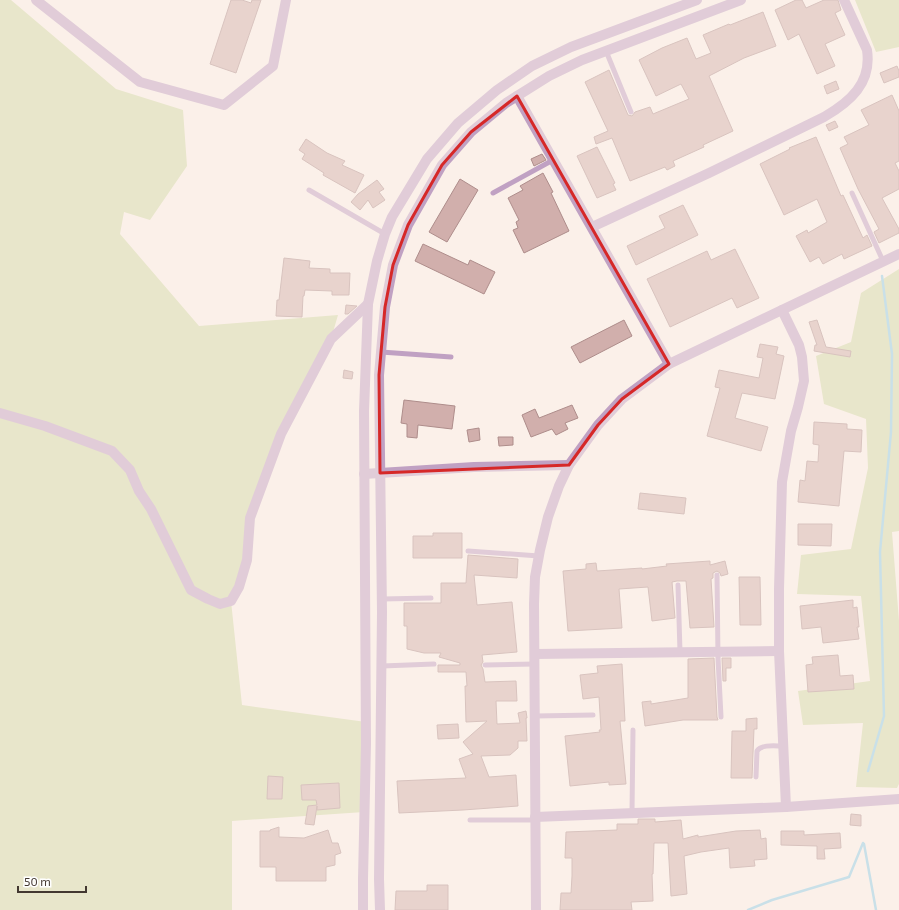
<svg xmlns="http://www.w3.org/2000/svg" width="899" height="910" font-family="'Exo 2',sans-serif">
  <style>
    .green { fill: #d1d9a6 }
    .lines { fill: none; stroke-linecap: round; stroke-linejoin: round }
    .stream { stroke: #8dcce7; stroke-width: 2.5 }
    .building { fill: #d1afac; stroke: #ae8d8b }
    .service { stroke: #c0a1c3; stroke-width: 5 }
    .minor { stroke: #c0a1c3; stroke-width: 10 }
    .tertiary { stroke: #c0a1c3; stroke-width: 10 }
    .marked { fill: none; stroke: #d62828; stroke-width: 3; stroke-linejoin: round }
  </style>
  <rect width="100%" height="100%" fill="#fbf0e9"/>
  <g class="green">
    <polygon points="0,0 11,0 116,89 183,110 187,166 150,220 124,212 120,234 199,326 338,315 331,339 281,434 250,518 247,560 231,601 242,705 366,722 364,812 232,821 232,910 0,910"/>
    <polygon points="855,0 899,0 899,47 876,52"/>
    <polygon points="899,269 899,531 892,532 899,621 899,784 897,788 856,787 863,723 803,725 798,691 870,681 861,596 797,594 801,555 851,549 868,468 866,419 824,404 816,356 851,342 861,293"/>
  </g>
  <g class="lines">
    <g class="stream">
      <polyline points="868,771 884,716 880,552 891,432 892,354 882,276"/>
      <polyline points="864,844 876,910"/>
      <polyline points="748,910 772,900 849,877 863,843"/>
    </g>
  </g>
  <g class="building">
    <polygon points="231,0 242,0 251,3 252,0 261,0 236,73 210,64"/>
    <polygon points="796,0 802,0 806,8 824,0 838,0 841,10 835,13 845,35 825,44 835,66 817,74 799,34 788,40 775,10"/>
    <polygon points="763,12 776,46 744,58 709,76 733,131 703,145 704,147 673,161 675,166 667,170 665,167 630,181 612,138 596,144 594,137 608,131 585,82 609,70 628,115 632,116 635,112 650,107 653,114 689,99 681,84 656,96 639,60 662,48 687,38 696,59 711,53 703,35 729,24 730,25"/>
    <polygon points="897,66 899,71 899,77 884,83 880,73"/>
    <polygon points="836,81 839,89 827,94 824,86"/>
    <polygon points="892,95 899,111 899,161 895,163 899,171 899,189 882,198 899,229 899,233 879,243 874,232 879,229 858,189 840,148 848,144 844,137 869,125 861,110"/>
    <polygon points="835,121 838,127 829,131 826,125"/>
    <polygon points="816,137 841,196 843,195 863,238 867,235 872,246 844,259 842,254 823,264 819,257 810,262 796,236 807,230 808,233 827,222 817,199 784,215 760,164 790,149 789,148"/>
    <polygon points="306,139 327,153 345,161 342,165 364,175 355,193 323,175 324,173 302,159 305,154 299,150"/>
    <polygon points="597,147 615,183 613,184 616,190 597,198 577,156"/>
    <polygon points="542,154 546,160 534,166 531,159"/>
    <polygon points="543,173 553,192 551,193 569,231 524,253 513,230 518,228 516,222 519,220 508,198 523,190 520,186"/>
    <polygon points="460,179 478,190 447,242 429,232"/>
    <polygon points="377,180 384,189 379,192 385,200 373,208 368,200 360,210 351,202 358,194"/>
    <polygon points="683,205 698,235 636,265 627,246 665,228 659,216"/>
    <polygon points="423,244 468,265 470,260 495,272 484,294 415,261"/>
    <polygon points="735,249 759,298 737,308 732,298 670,327 647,279 707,251 711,260"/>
    <polygon points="284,258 310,261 309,268 330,269 330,273 350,273 349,295 332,295 332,291 305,290 304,296 303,296 302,317 276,316 277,300 279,300"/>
    <polygon points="346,305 357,306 348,314 345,314"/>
    <polygon points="624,320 632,336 580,363 571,347"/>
    <polygon points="817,320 826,347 851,351 850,357 814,351 815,345 817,345 809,322"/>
    <polygon points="760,344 778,347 776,354 784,356 775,399 742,393 735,418 768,427 761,451 707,436 720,388 715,387 719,370 759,378 763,358 757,357"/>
    <polygon points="344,370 353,372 352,379 343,378"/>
    <polygon points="404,400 455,406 452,429 418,425 417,438 407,437 407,424 401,423"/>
    <polygon points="572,405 578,418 565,423 568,429 556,435 552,429 531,437 522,415 535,409 539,418"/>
    <polygon points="814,422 847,424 847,429 862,430 861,452 844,451 839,506 798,502 800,480 805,481 807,461 818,462 819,445 813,444"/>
    <polygon points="479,428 480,440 469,442 467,430"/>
    <polygon points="498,437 513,437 513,445 499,446"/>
    <polygon points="640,493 686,498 684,514 638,509"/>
    <polygon points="798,524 832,524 831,546 798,545"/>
    <polygon points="433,533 462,533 462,558 413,558 413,536 433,536"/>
    <polygon points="468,555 518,559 517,578 474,575 477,605 512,602 517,652 482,655 483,662 481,665 483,669 485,682 516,681 517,701 496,701 497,724 520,723 518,713 526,711 527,718 526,718 527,741 518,741 518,748 510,755 481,756 489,777 516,775 518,806 463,810 399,813 397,781 466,778 459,759 473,754 463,742 487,721 466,722 465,686 467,686 466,672 438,672 438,665 460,665 460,663 439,657 441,653 424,653 407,649 407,626 404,626 404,603 441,603 441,583 466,583"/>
    <polygon points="710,561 710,565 725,561 728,574 721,576 720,573 717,571 713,573 713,578 711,579 714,627 690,628 686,581 677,581 672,582 675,618 652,621 648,587 619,589 622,628 568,631 563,571 586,569 586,564 596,563 597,571 642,568 642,569 667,566 666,564"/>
    <polygon points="739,577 760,577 761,625 740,625"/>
    <polygon points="853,600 853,608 857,607 859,627 857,627 859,639 823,643 821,627 802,629 800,606"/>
    <polygon points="838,655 840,676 853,675 854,689 808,692 806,665 813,664 812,657"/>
    <polygon points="714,658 717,717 718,720 683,720 645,726 642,702 651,701 651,704 688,698 688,659"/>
    <polygon points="722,658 731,658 731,668 726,668 726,681 723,681"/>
    <polygon points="622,664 625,721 620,721 626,784 609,785 609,782 570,786 565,736 600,732 599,730 601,730 599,697 583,699 580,675 598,673 597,666"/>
    <polygon points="757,718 757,729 754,729 752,778 731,778 732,731 746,731 746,719"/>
    <polygon points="458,724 459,738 438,739 437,725"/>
    <polygon points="268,776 283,777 282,799 267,799"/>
    <polygon points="339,783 340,808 317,810 317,806 314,825 305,824 308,806 317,805 316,800 302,800 301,785"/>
    <polygon points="851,814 861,815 861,826 850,825"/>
    <polygon points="638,819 655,819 655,822 681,820 683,839 698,835 698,837 736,831 760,830 761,839 766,838 767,859 754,860 755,866 730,868 729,848 701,852 684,856 687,894 671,896 668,843 654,843 653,874 652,874 653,901 631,902 632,910 560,910 561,893 571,893 572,876 572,858 565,858 566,832 617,830 617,824 638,824"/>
    <polygon points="279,827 279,837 304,838 328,830 332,843 338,843 341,853 335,855 335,865 326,867 326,881 276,881 276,867 260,867 260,831 270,831 270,830"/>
    <polygon points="781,831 804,831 804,835 840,833 841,848 824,849 825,859 817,859 817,846 781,845"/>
    <polygon points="427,885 448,885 448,910 395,910 396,891 427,891"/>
  </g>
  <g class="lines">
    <g class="service">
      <polyline points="606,51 631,112"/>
      <polyline points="309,190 385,234"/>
      <polyline points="493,193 553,160"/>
      <polyline points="852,193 883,261"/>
      <polyline points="381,352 451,357"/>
      <polyline points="468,551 539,556"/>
      <polyline points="717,575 718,658 721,717"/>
      <polyline points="678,585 680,652"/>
      <polyline points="382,599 431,598"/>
      <polyline points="485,665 535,664"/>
      <polyline points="382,666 434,664"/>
      <polyline points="535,716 593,715"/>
      <path d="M 756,777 L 757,751 C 762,744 775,746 783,746"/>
      <polyline points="632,813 633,730"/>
      <polyline points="470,820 535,820"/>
    </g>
    <g class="minor">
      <polyline points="36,0 140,82 224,105 273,66 286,0"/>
      <polyline points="517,96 669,364"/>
      <path d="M 592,227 L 709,173 L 824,117 C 850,102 872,83 867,50 L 844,0"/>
      <polyline points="782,310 799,345 802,357 804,381 798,407 791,431 782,482 779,589 779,651 786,807"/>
      <polyline points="0,413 45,426 112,451 130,470 139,491 151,509 191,590 208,599 220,604 231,601 239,587 247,560 250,518 281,434 331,339 368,304"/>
      <polyline points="364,474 474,467 569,465"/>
      <polyline points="535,654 779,651"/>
      <polyline points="535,817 786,807 899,799"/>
      <polyline points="536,910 534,604 535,577 540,550 548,517 559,486 569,465 598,425 622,399 669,364 899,254"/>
    </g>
    <g class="tertiary">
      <polyline points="363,910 363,879 366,744 364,411 368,304 377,261 385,234 392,217 427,159 458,123 497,90 532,66 571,47 697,0"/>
      <polyline points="380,910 379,879 382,612 379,375 385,307 393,265 408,225 442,165 471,132 506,103 549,76 582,60 741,0"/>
    </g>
  </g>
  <path d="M0 0H899V910H0ZM 517,96 L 669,364 L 622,399 L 598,425 L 569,465 L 380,473 L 379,375 L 385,307 L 393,265 L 408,225 L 442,165 L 471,132 Z" fill="#fbf0e9" fill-opacity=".55" fill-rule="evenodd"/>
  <path class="marked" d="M 517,96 L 669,364 L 622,399 L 598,425 L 569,465 L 380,473 L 379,375 L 385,307 L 393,265 L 408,225 L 442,165 L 471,132 Z"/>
  <path d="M18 886v6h68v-6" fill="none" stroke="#433831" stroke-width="2"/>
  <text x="24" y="886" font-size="12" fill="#433831" stroke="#ffffff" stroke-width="3" paint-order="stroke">50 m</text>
</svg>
